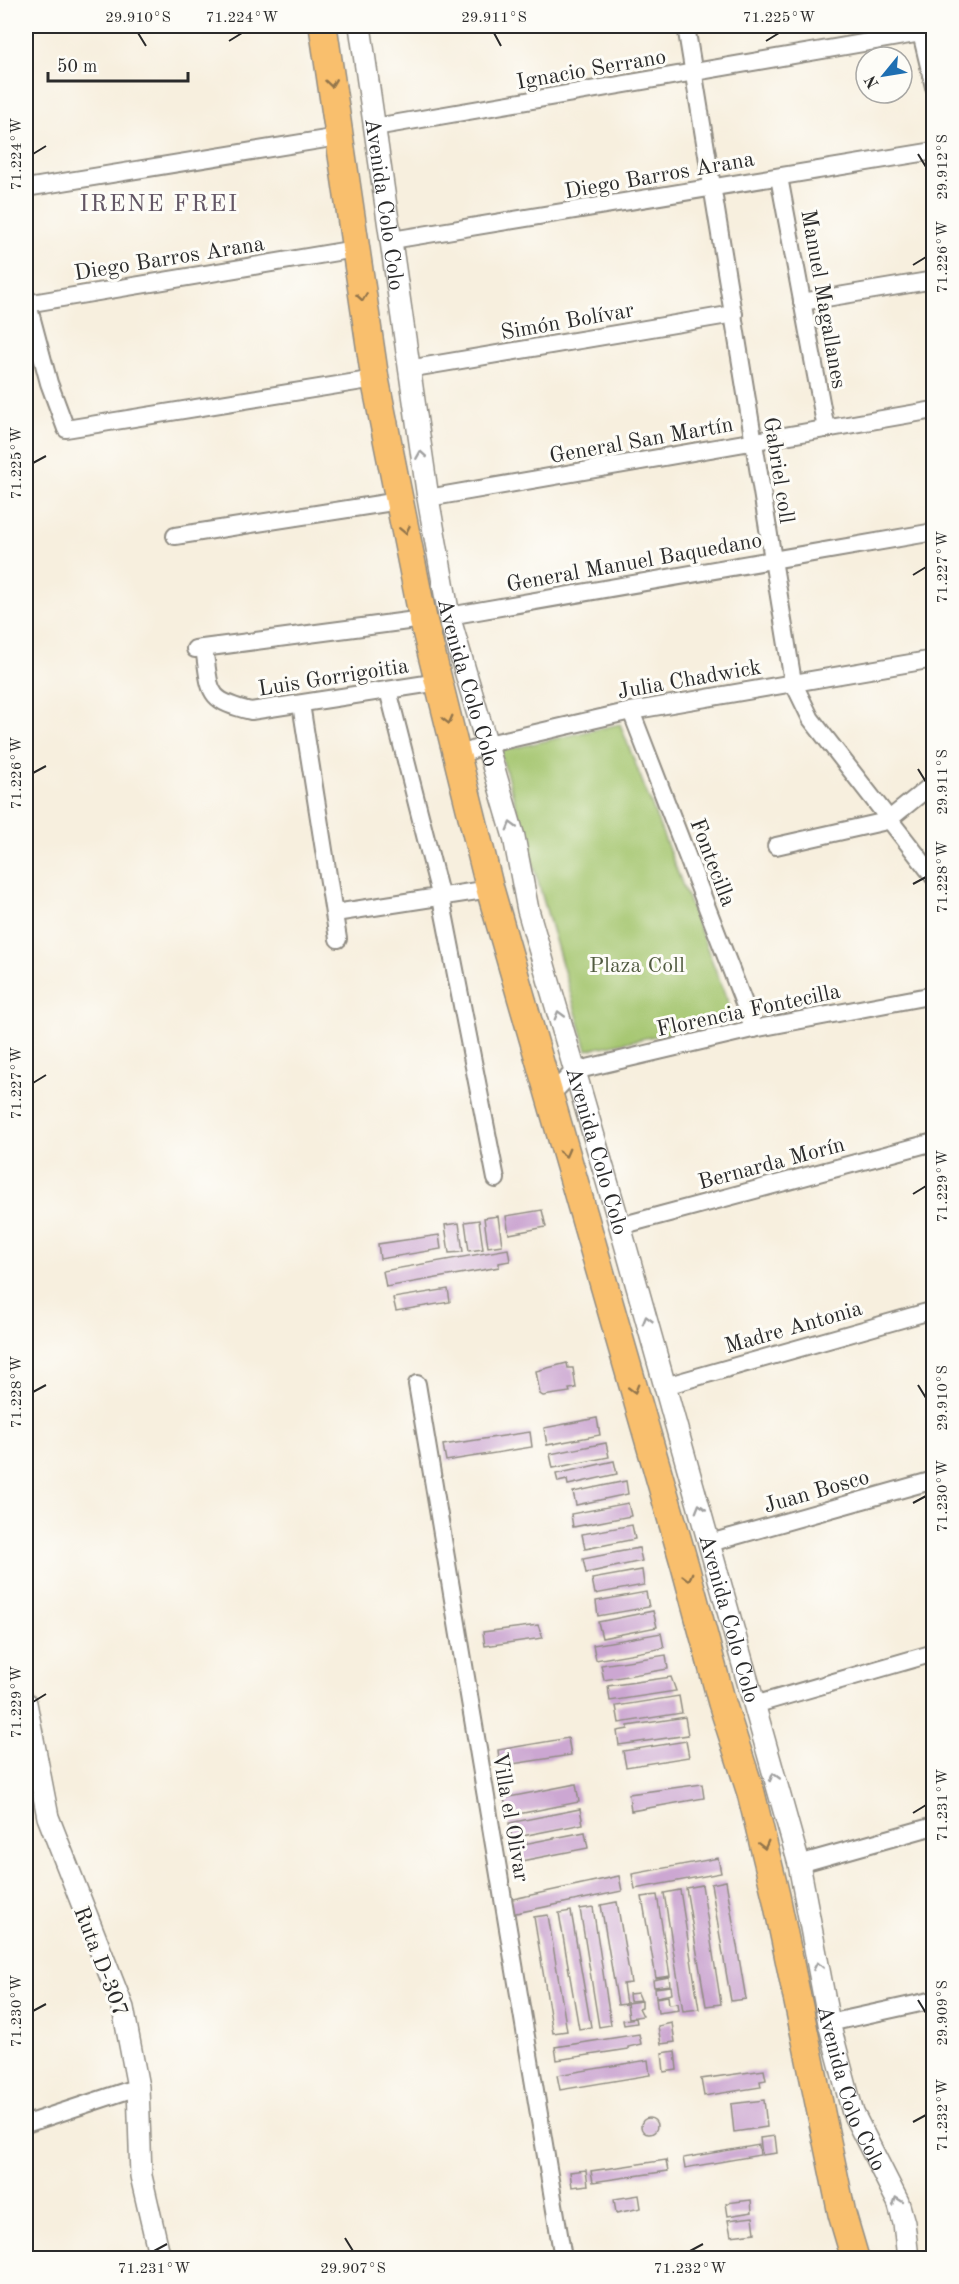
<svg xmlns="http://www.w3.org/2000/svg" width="959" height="2284" font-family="'Old Standard TT',serif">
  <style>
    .green { fill: #a5c66f; stroke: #68784d; stroke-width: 1.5 }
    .building { fill: #cca7d2 }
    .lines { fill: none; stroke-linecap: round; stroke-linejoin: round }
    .minor-casing { stroke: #918d84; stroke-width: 20 }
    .tertiary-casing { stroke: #918d84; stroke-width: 24 }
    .primary-casing { stroke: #918d84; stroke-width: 30 }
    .minor { stroke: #fff; stroke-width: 16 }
    .tertiary { stroke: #fff; stroke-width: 21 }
    .primary { stroke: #f9bf6d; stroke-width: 27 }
    .oneway { stroke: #92754c }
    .oneway2 { stroke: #a0a0a0 }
    .ticks { fill: none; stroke: #2b2b2b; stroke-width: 2 }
    .labels { text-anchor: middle; stroke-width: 6; stroke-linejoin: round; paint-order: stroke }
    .street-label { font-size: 22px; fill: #2b2b2b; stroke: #fdfcf7 }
    .park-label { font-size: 22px; fill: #505a3f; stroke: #fdfcf7 }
    .neighbourhood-label { font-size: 24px; letter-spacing: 1.5px; fill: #635665; stroke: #fdfcf7 }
    .neatline { fill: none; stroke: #2b2b2b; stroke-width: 2 }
    .ticks-label { font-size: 15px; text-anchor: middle; fill: #2b2b2b }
  </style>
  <rect width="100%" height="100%" fill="#fdfcf7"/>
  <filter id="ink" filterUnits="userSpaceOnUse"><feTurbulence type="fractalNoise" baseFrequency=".0167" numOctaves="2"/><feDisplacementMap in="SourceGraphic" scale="12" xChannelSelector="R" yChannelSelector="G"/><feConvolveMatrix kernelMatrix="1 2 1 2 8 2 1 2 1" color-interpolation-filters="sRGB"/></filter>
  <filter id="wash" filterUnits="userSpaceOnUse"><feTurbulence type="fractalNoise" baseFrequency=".008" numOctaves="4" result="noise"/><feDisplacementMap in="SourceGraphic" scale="24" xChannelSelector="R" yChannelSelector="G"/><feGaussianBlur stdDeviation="1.35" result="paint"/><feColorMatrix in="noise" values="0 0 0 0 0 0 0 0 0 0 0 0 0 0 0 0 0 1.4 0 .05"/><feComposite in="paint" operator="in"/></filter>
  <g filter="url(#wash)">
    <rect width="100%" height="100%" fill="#f7efde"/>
    <polygon class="green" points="620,724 735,1020 587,1050 500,751"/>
    <g id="blocks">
      <g class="building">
        <polygon points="542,1210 546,1227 509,1234 506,1216"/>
        <polygon points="498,1216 502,1245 488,1247 484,1218"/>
        <polygon points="479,1220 483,1249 469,1251 465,1222"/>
        <polygon points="459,1223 463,1252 449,1253 445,1225"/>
        <polygon points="439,1235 441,1249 380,1259 378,1244"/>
        <polygon points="508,1249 510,1261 499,1263 499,1267 386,1287 383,1271"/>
        <polygon points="448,1289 450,1302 396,1311 393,1298"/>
        <polygon points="567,1363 568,1368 573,1368 576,1388 569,1389 570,1392 543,1396 540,1394 536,1371"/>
        <polygon points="597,1418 600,1435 547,1445 544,1428"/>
        <polygon points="530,1432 532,1447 446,1461 443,1445"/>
        <polygon points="606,1443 609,1457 553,1468 550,1454"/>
        <polygon points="614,1461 617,1474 568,1485 567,1480 558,1482 556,1474"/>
        <polygon points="626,1481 628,1494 576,1505 573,1492"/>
        <polygon points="628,1503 631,1516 573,1527 571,1514"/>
        <polygon points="632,1525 635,1539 585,1549 582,1534"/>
        <polygon points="639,1548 642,1561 586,1573 583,1559"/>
        <polygon points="642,1570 644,1585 595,1594 592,1579"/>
        <polygon points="646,1592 649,1607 598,1616 596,1601"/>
        <polygon points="653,1611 657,1627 602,1638 598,1622"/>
        <polygon points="538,1625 543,1638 485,1646 483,1632"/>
        <polygon points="661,1633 664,1648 596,1660 593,1645"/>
        <polygon points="666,1655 668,1669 604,1680 601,1665"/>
        <polygon points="671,1677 676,1691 610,1701 608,1686"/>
        <polygon points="679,1696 682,1713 619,1723 616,1706"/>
        <polygon points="685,1717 688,1735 619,1745 617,1731 628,1729 628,1726"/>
        <polygon points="568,1738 571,1755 500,1766 498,1750"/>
        <polygon points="686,1741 689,1757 626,1767 623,1751"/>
        <polygon points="576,1784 579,1802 508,1816 504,1798"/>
        <polygon points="702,1784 704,1798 631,1811 629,1794"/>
        <polygon points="580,1809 583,1824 512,1838 509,1823"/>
        <polygon points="585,1832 588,1848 516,1862 513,1846"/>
        <polygon points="718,1858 721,1873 635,1889 632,1874"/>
        <polygon points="619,1876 622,1891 511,1914 508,1900"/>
        <polygon points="726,1881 746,1999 731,2001 711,1884"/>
        <polygon points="702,1885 721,2004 706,2006 686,1888"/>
        <polygon points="680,1890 699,2009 683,2011 664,1893"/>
        <polygon points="657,1895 670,1976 656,1978 642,1897"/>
        <polygon points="617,1902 631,1983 623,1984 626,2004 618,2005 601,1905"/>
        <polygon points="593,1907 611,2025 599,2027 580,1909"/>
        <polygon points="571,1911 591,2027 579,2029 559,1913"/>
        <polygon points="548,1915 567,2031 553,2033 534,1917"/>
        <polygon points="669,1977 670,1985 654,1987 653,1980"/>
        <polygon points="671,1986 672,1994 656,1997 655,1988"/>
        <polygon points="638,1993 641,2000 630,2001 629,1994"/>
        <polygon points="668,1996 669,2004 678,2003 679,2010 658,2013 656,1998"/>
        <polygon points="642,2001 642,2007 639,2008 643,2016 629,2018 627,2003"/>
        <polygon points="636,2018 637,2023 624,2025 623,2020"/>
        <polygon points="672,2023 675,2042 661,2044 658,2026"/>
        <polygon points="639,2034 641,2044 628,2047 628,2049 557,2060 555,2047"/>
        <polygon points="675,2051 677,2070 664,2072 662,2053"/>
        <polygon points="648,2060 650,2075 560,2090 557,2075"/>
        <polygon points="764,2070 766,2080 760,2081 761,2087 704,2096 701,2079"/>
        <polygon points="764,2100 767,2127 734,2132 731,2104"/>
        <circle cx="649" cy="2126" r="8"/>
        <polygon points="775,2136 777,2153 762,2155 760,2138"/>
        <polygon points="759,2145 760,2155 685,2168 683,2158"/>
        <polygon points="666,2160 668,2171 593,2182 591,2171"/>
        <polygon points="586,2170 588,2185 572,2187 570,2172"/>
        <polygon points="639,2195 641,2208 616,2213 614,2199"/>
        <polygon points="751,2200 752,2212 728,2216 726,2203"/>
        <polygon points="753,2217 755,2233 731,2236 728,2220"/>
      </g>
    </g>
  </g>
  <g filter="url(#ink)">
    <use href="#blocks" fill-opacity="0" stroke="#918d84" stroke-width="1.5"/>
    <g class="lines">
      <g class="minor-casing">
        <g id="minor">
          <polyline points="686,26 793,682 811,719 934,877"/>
          <polyline points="914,26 921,33 934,87"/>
          <polyline points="375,127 921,33"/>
          <polyline points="779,177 826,429"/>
          <polyline points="26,188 338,137"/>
          <polyline points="392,240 934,151"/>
          <polyline points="26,297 49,383 66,429 375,379"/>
          <polyline points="802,302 934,280"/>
          <polyline points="26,304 355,249"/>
          <polyline points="408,369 734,314"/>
          <polyline points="428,498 934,410"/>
          <polyline points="175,536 399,501"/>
          <polyline points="449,616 934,532"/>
          <path d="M 204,648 C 211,692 205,700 251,711 L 439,682"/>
          <polyline points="195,649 423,619"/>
          <polyline points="388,690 441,898 496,1179"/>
          <polyline points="301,704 338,939"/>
          <polyline points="631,711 754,1029"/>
          <polyline points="457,756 488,744 631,711 934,659"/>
          <polyline points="776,846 887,821 934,783"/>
          <polyline points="335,913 490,889"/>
          <polyline points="550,1096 574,1071 748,1030 934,995"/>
          <polyline points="620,1226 934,1142"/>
          <polyline points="417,1384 563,2258"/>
          <polyline points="665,1386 934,1310"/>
          <polyline points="710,1543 934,1480"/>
          <polyline points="754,1705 934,1653"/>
          <polyline points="799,1864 934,1826"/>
          <polyline points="829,2023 934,2000"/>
          <polyline points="26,2124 138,2087"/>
        </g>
      </g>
      <g class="tertiary-casing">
        <g id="tertiary">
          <path id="s1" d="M 360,26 L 428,498 L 449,616 L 514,837 L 528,910 L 620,1226 L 799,1864 L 829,2023 L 853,2113 L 898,2202 L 904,2223 L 908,2258"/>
          <polyline points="26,1703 48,1817 123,2008 138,2087 141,2176 160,2258"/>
        </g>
      </g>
      <g class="primary-casing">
        <polyline id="primary" points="323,26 375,379 423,619 490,889 685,1566 722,1703 751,1793 776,1896 842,2214 855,2258"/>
      </g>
      <use href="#minor" class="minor"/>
      <use href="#tertiary" class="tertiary"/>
      <use href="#primary" class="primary"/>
    </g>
    <defs><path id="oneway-chevron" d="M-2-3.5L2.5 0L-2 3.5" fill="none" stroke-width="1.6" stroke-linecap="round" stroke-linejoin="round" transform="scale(1.5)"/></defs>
    <g class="oneway">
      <use href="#oneway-chevron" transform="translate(331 83) rotate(82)"/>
      <use href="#oneway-chevron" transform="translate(362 297) rotate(81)"/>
      <use href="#oneway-chevron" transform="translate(405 530) rotate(78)"/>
      <use href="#oneway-chevron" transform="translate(448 720) rotate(76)"/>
      <use href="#oneway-chevron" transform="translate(565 1153) rotate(75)"/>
      <use href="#oneway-chevron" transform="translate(634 1389) rotate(74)"/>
      <use href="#oneway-chevron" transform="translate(688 1577) rotate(75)"/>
      <use href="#oneway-chevron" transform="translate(764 1845) rotate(76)"/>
    </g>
    <g class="oneway2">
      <use href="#oneway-chevron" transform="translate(421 455) rotate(-99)"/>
      <use href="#oneway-chevron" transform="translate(511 826) rotate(-106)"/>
      <use href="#oneway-chevron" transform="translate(559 1015) rotate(-106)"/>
      <use href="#oneway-chevron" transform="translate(647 1320) rotate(-106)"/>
      <use href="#oneway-chevron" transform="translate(700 1508) rotate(-106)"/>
      <use href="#oneway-chevron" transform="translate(774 1777) rotate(-106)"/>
      <use href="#oneway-chevron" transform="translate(818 1966) rotate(-101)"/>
      <use href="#oneway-chevron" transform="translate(897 2201) rotate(-110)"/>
    </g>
  </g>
  <path class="ticks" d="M 138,33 L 146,46M 494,33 L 501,46M 229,41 L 242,33M 766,41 L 779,33M 33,154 L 46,146M 918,154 L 926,167M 913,265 L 926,257M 33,463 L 46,456M 913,575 L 926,567M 918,769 L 926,782M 33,773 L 46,766M 913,884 L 926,877M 33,1083 L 46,1075M 913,1194 L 926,1186M 918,1385 L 926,1398M 33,1392 L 46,1385M 913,1503 L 926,1496M 33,1702 L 46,1694M 913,1813 L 926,1805M 918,2000 L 926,2013M 33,2011 L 46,2004M 913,2122 L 926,2115M 345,2238 L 353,2251M 154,2251 L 167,2244M 690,2251 L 703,2244"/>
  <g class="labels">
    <g class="street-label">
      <text transform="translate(591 68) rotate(-10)" y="8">Ignacio Serrano</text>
      <text transform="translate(659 174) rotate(-10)" y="8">Diego Barros Arana</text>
      <text dy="8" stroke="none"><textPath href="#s1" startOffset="180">Avenida Colo Colo</textPath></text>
      <text transform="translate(169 257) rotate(-9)" y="8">Diego Barros Arana</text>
      <text transform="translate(825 299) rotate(80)" y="8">Manuel Magallanes</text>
      <text transform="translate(567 320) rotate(-10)" y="8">Simón Bolívar</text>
      <text transform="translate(641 439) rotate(-10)" y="8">General San Martín</text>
      <text transform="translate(780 470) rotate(81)" y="8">Gabriel coll</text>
      <text transform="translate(634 561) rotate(-10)" y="8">General Manuel Baquedano</text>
      <text transform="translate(333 676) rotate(-9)" y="8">Luis Gorrigoitia</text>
      <text transform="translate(689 678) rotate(-10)" y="8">Julia Chadwick</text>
      <text dy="8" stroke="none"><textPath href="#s1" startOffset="666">Avenida Colo Colo</textPath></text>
      <text transform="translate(714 862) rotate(69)" y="8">Fontecilla</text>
      <text transform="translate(748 1009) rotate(-12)" y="8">Florencia Fontecilla</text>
      <text dy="8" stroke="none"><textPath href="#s1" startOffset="1152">Avenida Colo Colo</textPath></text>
      <text transform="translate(771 1162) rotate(-15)" y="8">Bernarda Morín</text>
      <text transform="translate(793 1326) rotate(-16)" y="8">Madre Antonia</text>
      <text transform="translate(816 1490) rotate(-16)" y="8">Juan Bosco</text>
      <text dy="8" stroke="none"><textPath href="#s1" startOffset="1638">Avenida Colo Colo</textPath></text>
      <text transform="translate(512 1817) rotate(80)" y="8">Villa el Olivar</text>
      <text transform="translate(102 1961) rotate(69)" y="8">Ruta D-307</text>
      <text dy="8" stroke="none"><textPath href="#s1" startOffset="2124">Avenida Colo Colo</textPath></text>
    </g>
    <g class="park-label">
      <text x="637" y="972">Plaza Coll</text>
    </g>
    <g class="neighbourhood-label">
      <text x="159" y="211">IRENE FREI</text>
    </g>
  </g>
  <rect width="959" height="2284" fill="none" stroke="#fdfcf7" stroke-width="66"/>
  <g transform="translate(884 75) rotate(240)"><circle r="28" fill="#fdfcf7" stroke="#a9a8a5" stroke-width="1.5"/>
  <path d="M0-4.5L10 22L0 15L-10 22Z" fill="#1f6fb2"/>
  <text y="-9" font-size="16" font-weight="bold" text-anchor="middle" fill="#2b2b2b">N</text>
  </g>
  <path d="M48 72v9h140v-9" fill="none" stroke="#2b2b2b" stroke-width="3"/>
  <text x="57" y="72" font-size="18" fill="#2b2b2b" stroke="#fdfcf7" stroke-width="4.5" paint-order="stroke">50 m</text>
  <rect x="33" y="33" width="893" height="2218" class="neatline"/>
  <g class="ticks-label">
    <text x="138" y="22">29.910°S</text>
    <text x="242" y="22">71.224°W</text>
    <text x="494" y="22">29.911°S</text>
    <text x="779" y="22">71.225°W</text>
    <text transform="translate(16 154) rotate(-90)" y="5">71.224°W</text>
    <text transform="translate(942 167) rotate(-90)" y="5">29.912°S</text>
    <text transform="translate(942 257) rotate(-90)" y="5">71.226°W</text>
    <text transform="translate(16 463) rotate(-90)" y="5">71.225°W</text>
    <text transform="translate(942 567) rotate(-90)" y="5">71.227°W</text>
    <text transform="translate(16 773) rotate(-90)" y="5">71.226°W</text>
    <text transform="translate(942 782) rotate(-90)" y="5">29.911°S</text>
    <text transform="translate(942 877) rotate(-90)" y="5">71.228°W</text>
    <text transform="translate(16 1083) rotate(-90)" y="5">71.227°W</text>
    <text transform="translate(942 1186) rotate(-90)" y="5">71.229°W</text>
    <text transform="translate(16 1392) rotate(-90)" y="5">71.228°W</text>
    <text transform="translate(942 1398) rotate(-90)" y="5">29.910°S</text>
    <text transform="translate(942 1496) rotate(-90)" y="5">71.230°W</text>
    <text transform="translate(16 1702) rotate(-90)" y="5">71.229°W</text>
    <text transform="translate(942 1805) rotate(-90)" y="5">71.231°W</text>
    <text transform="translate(16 2011) rotate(-90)" y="5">71.230°W</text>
    <text transform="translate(942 2013) rotate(-90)" y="5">29.909°S</text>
    <text transform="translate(942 2115) rotate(-90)" y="5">71.232°W</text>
    <text x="154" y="2273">71.231°W</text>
    <text x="353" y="2273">29.907°S</text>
    <text x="690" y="2273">71.232°W</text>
  </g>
</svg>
